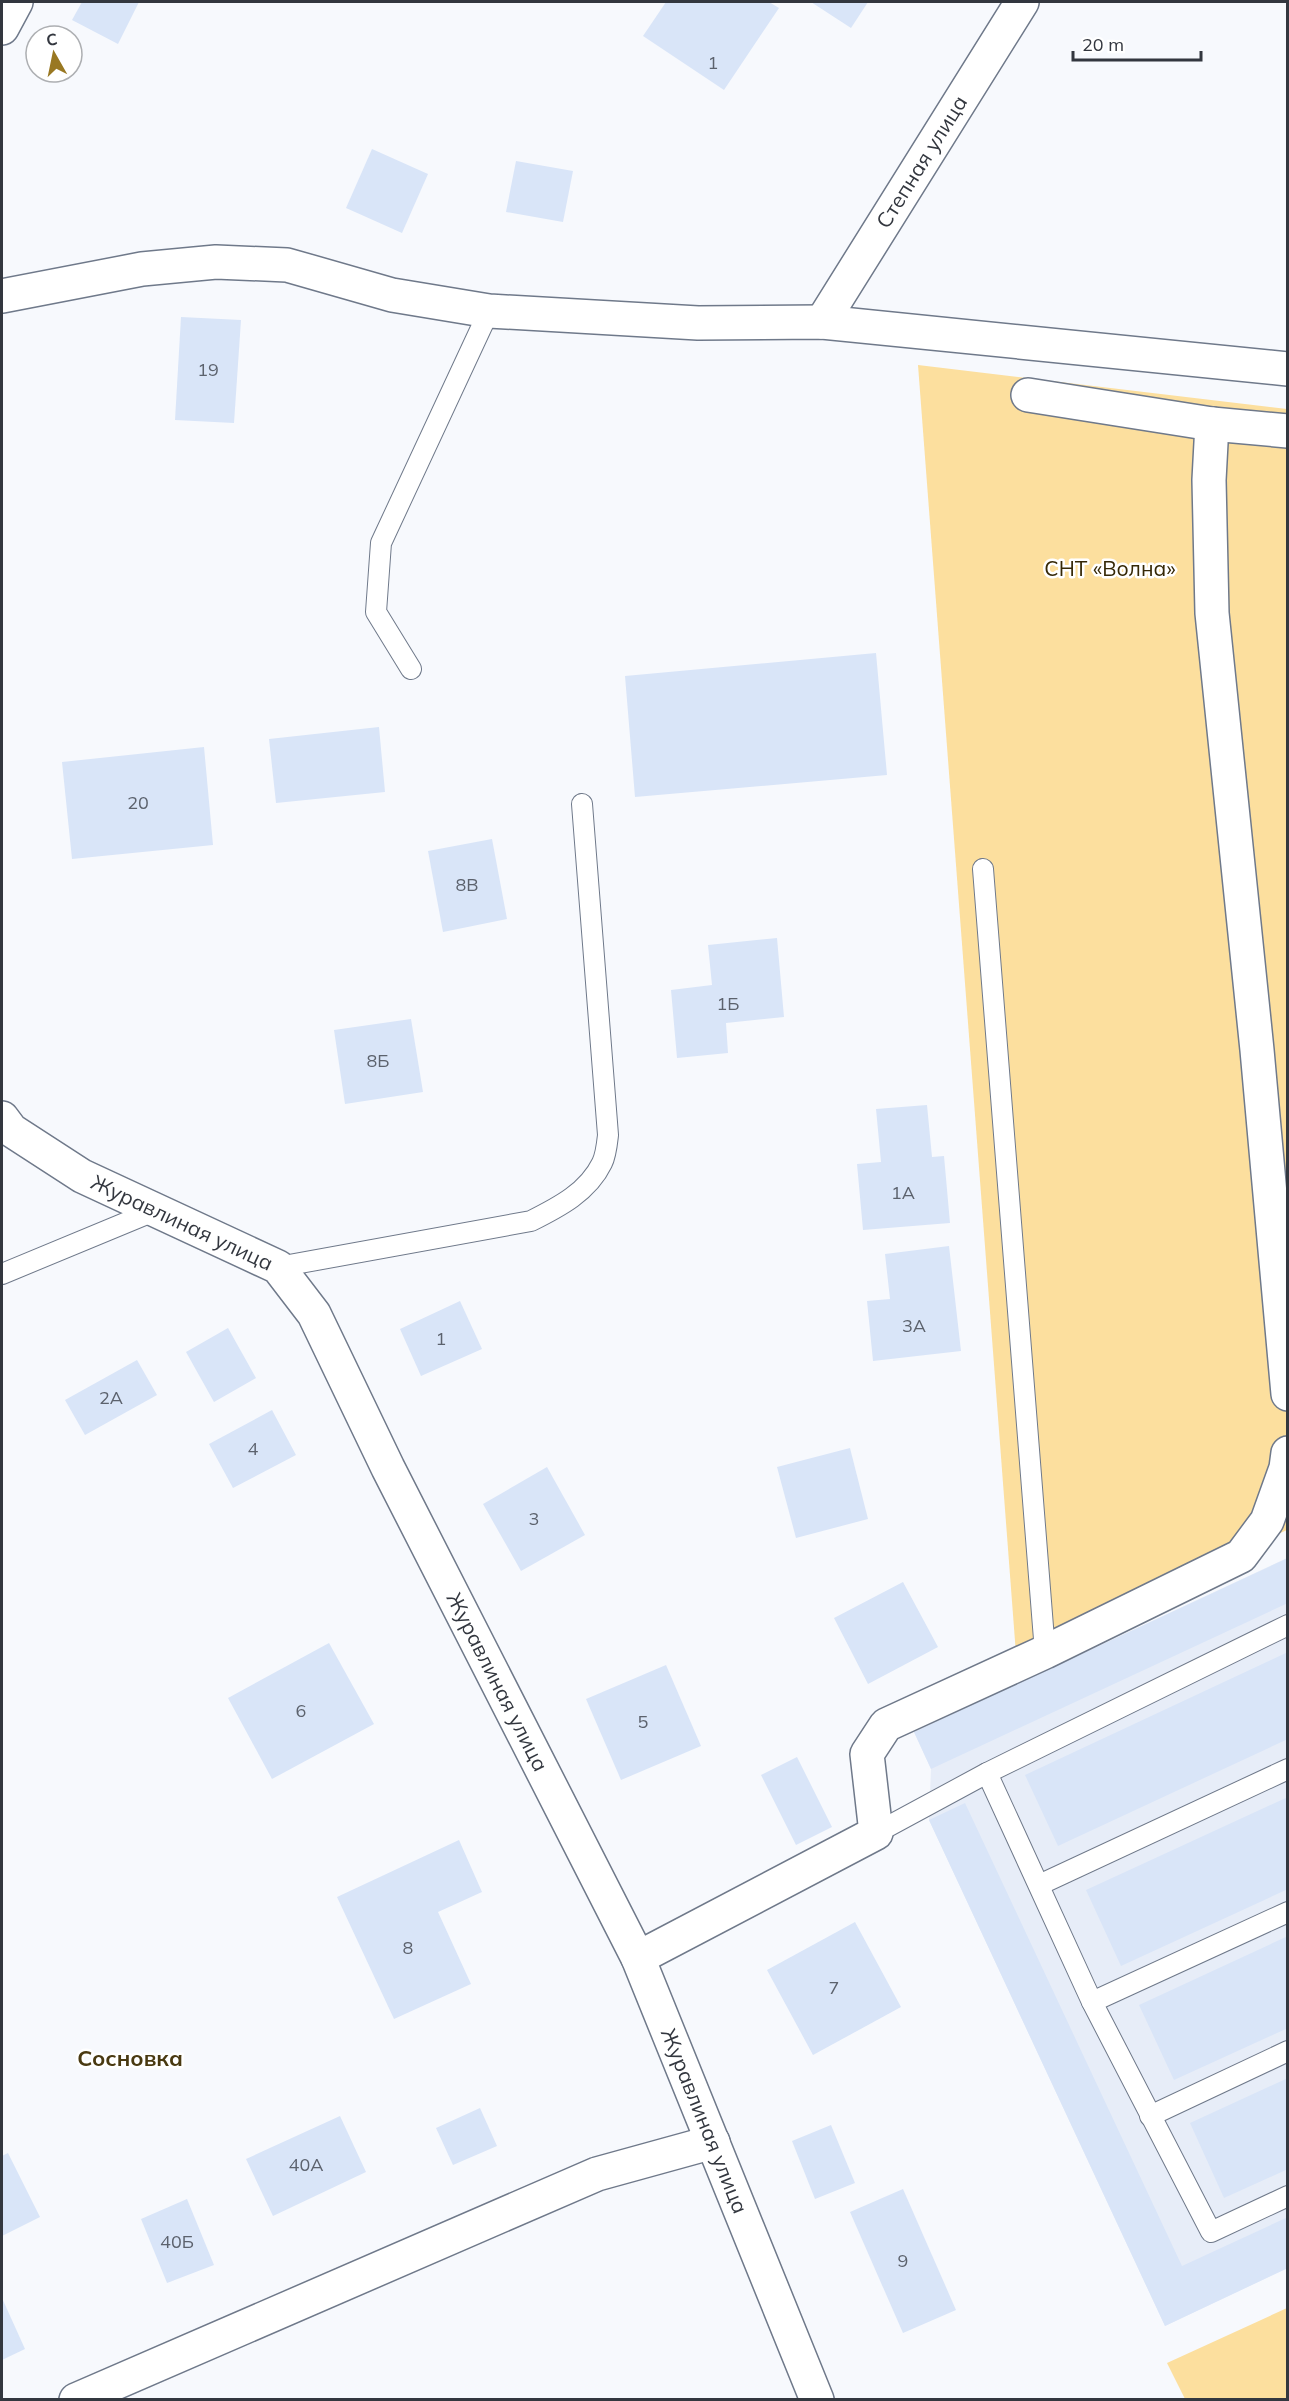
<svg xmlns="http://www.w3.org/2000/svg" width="1289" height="2401" font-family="Mulish,sans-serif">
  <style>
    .built { fill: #e7edf8 }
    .green { fill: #fcdf9e }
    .building { fill: #d9e5f8 }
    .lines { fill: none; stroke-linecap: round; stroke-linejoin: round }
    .lane-casing { stroke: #6f798a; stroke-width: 22 }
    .street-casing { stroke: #6f798a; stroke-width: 36 }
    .lane { stroke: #fff; stroke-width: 20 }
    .street { stroke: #fff; stroke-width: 33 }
    .labels { text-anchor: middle; stroke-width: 5; stroke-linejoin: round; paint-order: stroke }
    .number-label { font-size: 18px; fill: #5c626d }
    .street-label { font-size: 21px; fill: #33373f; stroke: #fff }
    .park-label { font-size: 21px; fill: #352806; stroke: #fff }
    .neighbourhood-label { font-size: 22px; font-weight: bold; fill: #493911; stroke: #fff }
  </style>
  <rect width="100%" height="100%" fill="#f7f9fd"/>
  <polygon class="built" points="1287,1558 1287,2268 1165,2326 929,1820 931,1769 914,1732"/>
  <g class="green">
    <polygon points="918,365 1287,409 1287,1530 1016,1654"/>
    <polygon points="1287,2308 1287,2399 1185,2399 1167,2363"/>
  </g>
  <g class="building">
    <polygon points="82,2 139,2 118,44 72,20"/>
    <polygon points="666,2 769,2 779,8 724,90 643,36"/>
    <polygon points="811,2 868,2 851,28"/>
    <polygon points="372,149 428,174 402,233 346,208"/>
    <polygon points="516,161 573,171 563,222 506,212"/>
    <polygon points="181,317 241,320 234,423 175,420"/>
    <polygon points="876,653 887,775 635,797 625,676"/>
    <polygon points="379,727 385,792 276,803 269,739"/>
    <polygon points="204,747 213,845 72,859 62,762"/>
    <polygon points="492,839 507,919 443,932 428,851"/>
    <polygon points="777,938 784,1017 726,1023 728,1053 677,1058 671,990 712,985 708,945"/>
    <polygon points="411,1019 423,1092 345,1104 334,1030"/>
    <polygon points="927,1105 932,1157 944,1156 950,1223 863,1230 857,1164 881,1162 876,1109"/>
    <polygon points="949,1246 961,1351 873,1361 867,1301 890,1299 885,1254"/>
    <polygon points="460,1301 482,1349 421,1376 400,1329"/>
    <polygon points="228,1328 256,1378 214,1402 186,1352"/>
    <polygon points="137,1360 157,1395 85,1435 65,1400"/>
    <polygon points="272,1410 296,1455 233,1488 209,1444"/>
    <polygon points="850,1448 868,1519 796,1538 777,1467"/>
    <polygon points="547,1467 585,1535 521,1571 483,1504"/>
    <polygon points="1288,1558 1288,1603 931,1769 914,1732"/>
    <polygon points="903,1582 938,1647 868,1684 834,1618"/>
    <polygon points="329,1643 374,1724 272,1779 228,1698"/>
    <polygon points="1288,1652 1288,1739 1058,1846 1025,1775"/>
    <polygon points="666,1665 701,1746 621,1780 586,1699"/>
    <polygon points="797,1757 832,1827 796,1845 761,1775"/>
    <polygon points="1288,1797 1288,1889 1121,1966 1086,1890"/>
    <polygon points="965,1803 1182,2266 1288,2217 1288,2268 1165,2326 929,1820"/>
    <polygon points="459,1840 482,1892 438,1912 471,1984 394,2019 337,1897"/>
    <polygon points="855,1922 901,2007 813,2055 767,1970"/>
    <polygon points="1288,1936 1288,2028 1174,2080 1139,2005"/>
    <polygon points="1288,2078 1288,2169 1224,2198 1190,2123"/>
    <polygon points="480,2108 497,2146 453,2165 436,2128"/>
    <polygon points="340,2116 366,2172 273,2216 246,2159"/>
    <polygon points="831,2125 855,2183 815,2199 792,2141"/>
    <polygon points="8,2153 40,2217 2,2236 2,2156"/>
    <polygon points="903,2189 956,2310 903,2333 850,2212"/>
    <polygon points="187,2199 214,2265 167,2283 141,2219"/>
    <polygon points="2,2298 25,2349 2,2360"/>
  </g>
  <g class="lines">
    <g class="lane-casing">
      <g id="lane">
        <polyline points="411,669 376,612 381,543 489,311"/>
        <polyline points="983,869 1045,1652"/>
        <path d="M 278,1267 L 531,1221 C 559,1207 588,1192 602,1163 C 606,1155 607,1144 608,1135 L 582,804"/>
        <polyline points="2,1274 154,1211"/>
        <polyline points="987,1773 1092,2002 1211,2232 1288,2196"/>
        <polyline points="876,1833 987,1773 1288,1625"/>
        <polyline points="1039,1885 1288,1769"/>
        <polyline points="1092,2002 1288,1912"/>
        <polyline points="1150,2116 1288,2051"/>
      </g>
    </g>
    <g class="street-casing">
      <g id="street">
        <polyline points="2,28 16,2"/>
        <polyline points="2,296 142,269 216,262 287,265 392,295 489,311 698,323 822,322 1288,369"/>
        <polyline points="822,322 1022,2"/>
        <polyline points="1028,395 1212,424 1288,431"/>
        <polyline points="1212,424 1209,480 1212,613 1257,1050 1288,1394"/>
        <polyline points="2,1118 11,1130 82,1176 278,1267 314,1314 388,1468 638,1958 817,2400"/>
        <polyline points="638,1958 876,1833 867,1754 886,1725 1045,1652 1241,1556 1267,1521 1286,1468 1288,1453"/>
        <polyline points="76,2400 597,2174 713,2142"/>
      </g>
    </g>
    <use href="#lane" class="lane"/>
    <use href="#street" class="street"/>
  </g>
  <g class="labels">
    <g class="number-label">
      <text x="713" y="69">1</text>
      <text x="208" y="376">19</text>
      <text x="138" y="809">20</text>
      <text x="467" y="891">8В</text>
      <text x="728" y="1010">1Б</text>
      <text x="378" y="1067">8Б</text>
      <text x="903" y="1199">1А</text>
      <text x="914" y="1332">3А</text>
      <text x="441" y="1345">1</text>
      <text x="111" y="1404">2А</text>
      <text x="253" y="1455">4</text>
      <text x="534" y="1525">3</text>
      <text x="301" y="1717">6</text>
      <text x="643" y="1728">5</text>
      <text x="408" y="1954">8</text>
      <text x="834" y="1994">7</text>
      <text x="306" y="2171">40А</text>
      <text x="177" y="2248">40Б</text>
      <text x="903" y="2267">9</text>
    </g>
    <g class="street-label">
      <text transform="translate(922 162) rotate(-58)" y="7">Степная улица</text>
      <text transform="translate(182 1223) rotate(25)" y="7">Журавлиная улица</text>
      <text transform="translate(497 1682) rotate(63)" y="7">Журавлиная улица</text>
      <text transform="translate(704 2121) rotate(68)" y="7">Журавлиная улица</text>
    </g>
    <g class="park-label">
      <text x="1110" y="576">СНТ «Волна»</text>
    </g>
    <g class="neighbourhood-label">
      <text x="130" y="2066">Сосновка</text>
    </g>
  </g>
  <rect width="1289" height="2401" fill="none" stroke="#33373f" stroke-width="6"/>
  <g transform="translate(54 54) rotate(351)"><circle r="28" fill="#ffffff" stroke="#adafb2" stroke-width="1.5"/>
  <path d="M0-4.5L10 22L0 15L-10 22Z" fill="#997822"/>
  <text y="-9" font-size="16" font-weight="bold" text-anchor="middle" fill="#33373f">С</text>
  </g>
  <path d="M1073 51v9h128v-9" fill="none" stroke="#33373f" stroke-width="3"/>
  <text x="1082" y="51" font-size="18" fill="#33373f" stroke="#ffffff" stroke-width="4.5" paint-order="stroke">20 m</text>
</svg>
